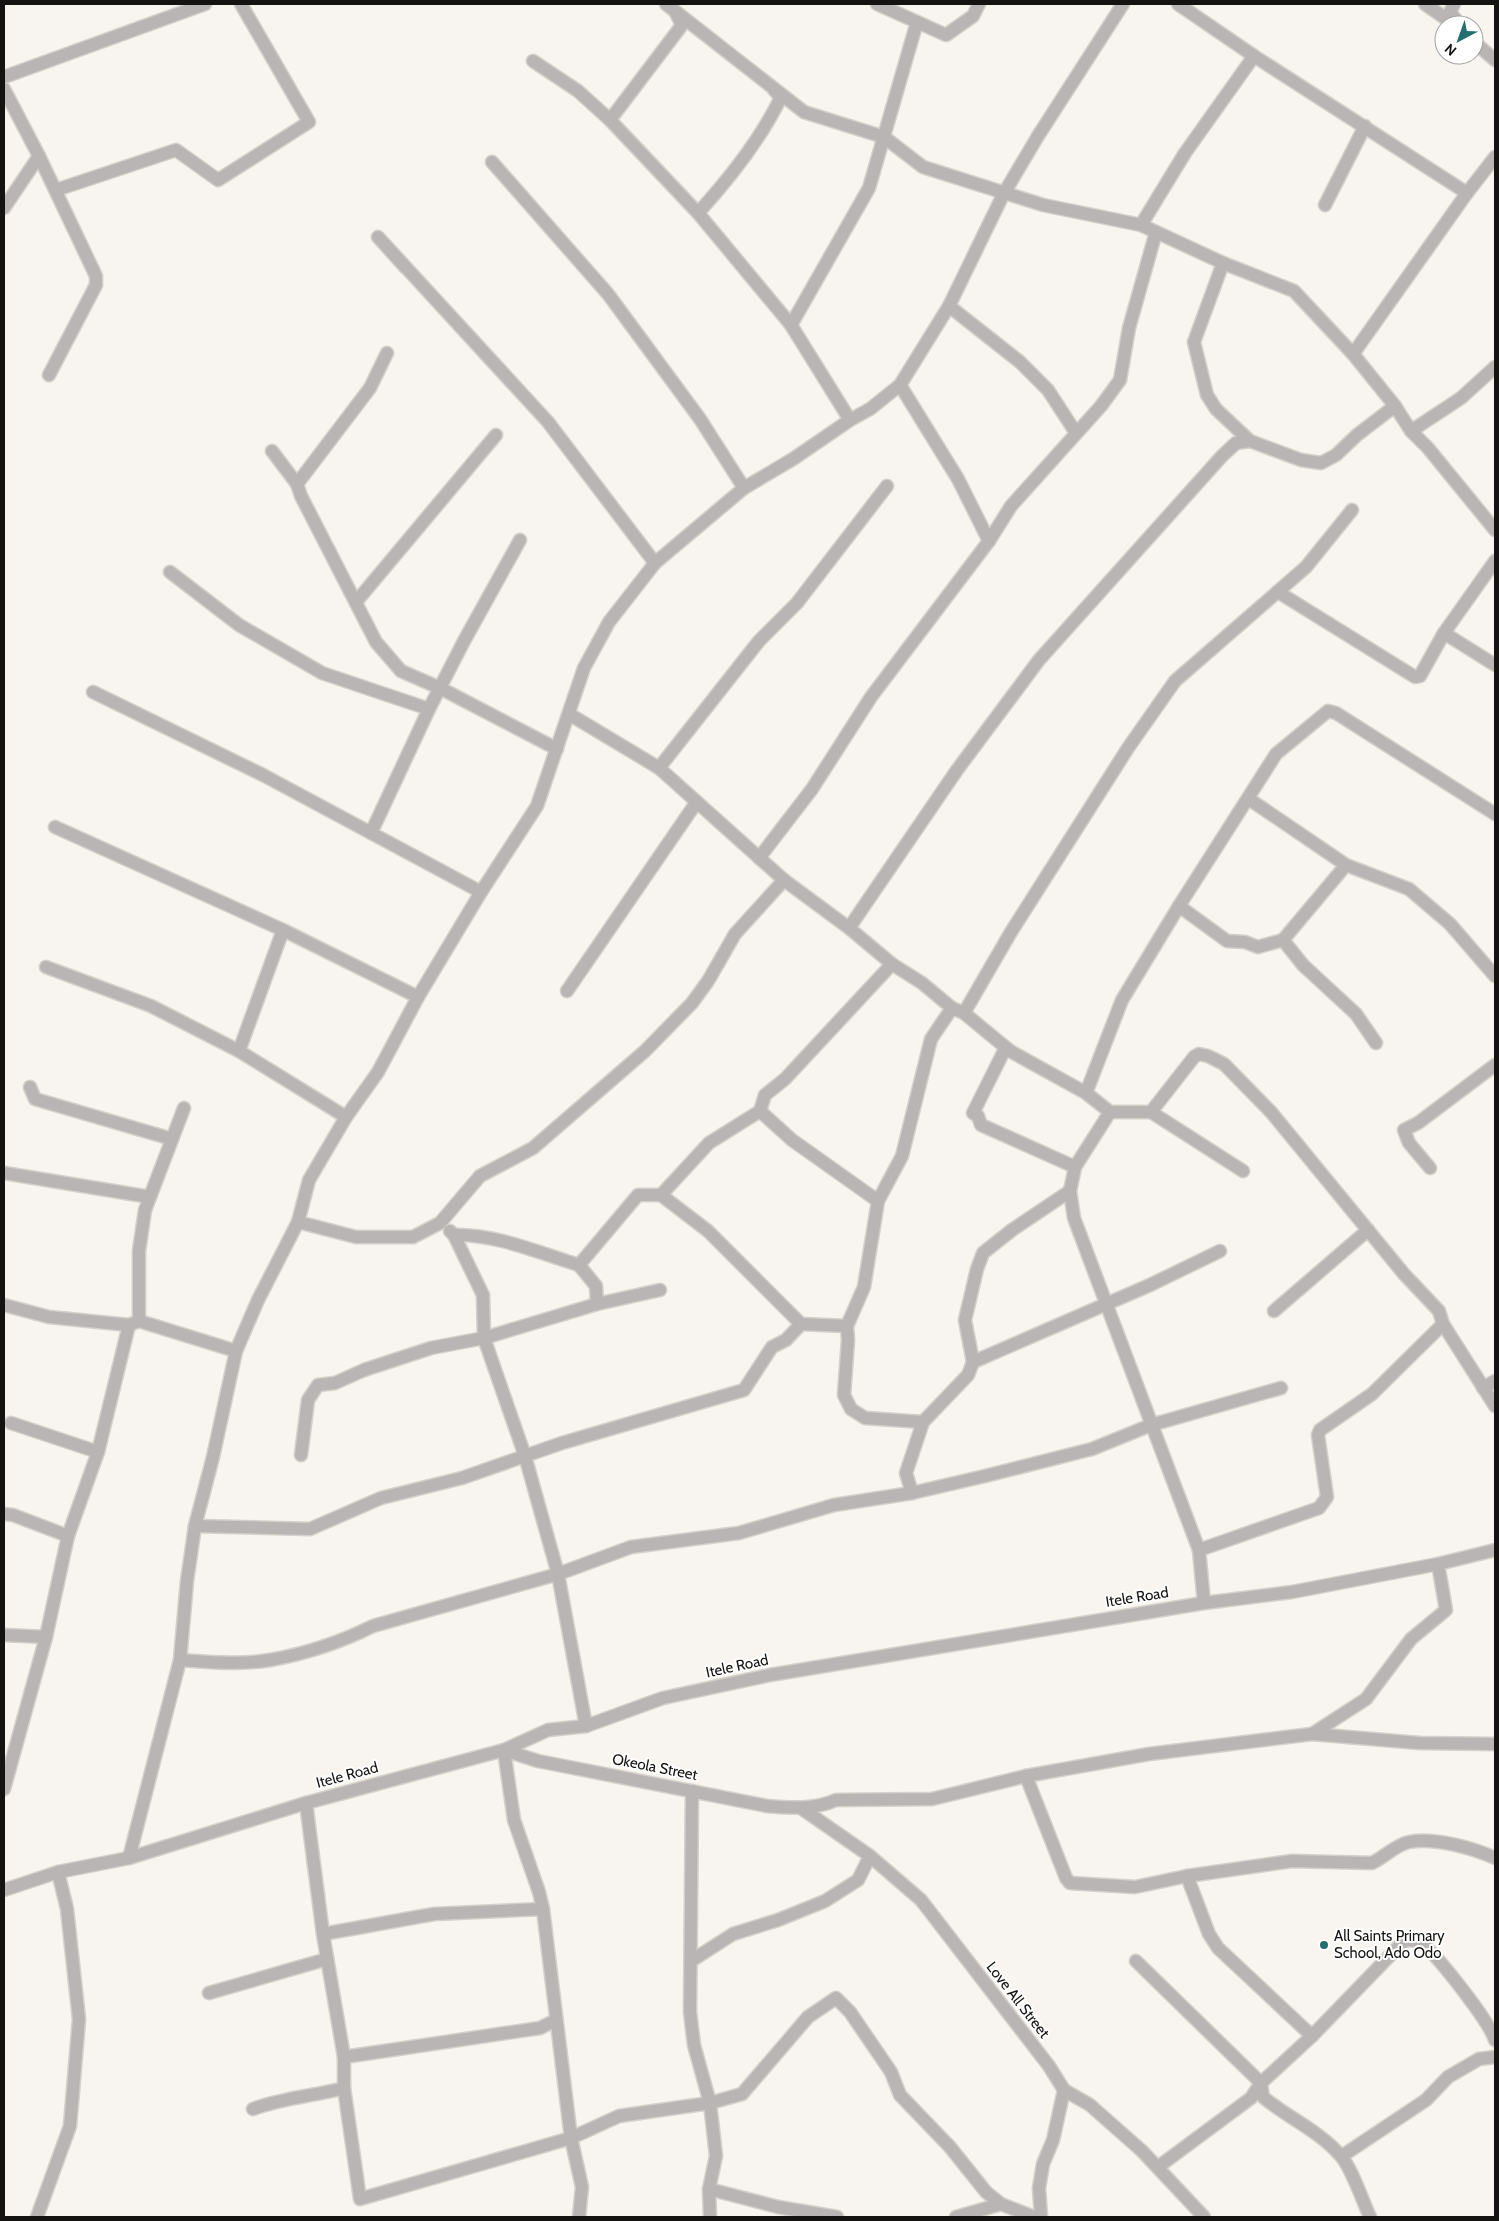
<svg xmlns="http://www.w3.org/2000/svg" width="1499" height="2221" font-family="Cabin,sans-serif">
  <style>
    .lines { fill: none; stroke-linecap: round; stroke-linejoin: round }
    .minor-casing { stroke: #d4d1cc; stroke-width: 15 }
    .minor { stroke: #b8b5b4; stroke-width: 12 }
    .poi-dot { fill: #236e6e; stroke: #fff; stroke-width: 2 }
    .labels { text-anchor: middle; stroke-width: 4; stroke-linejoin: round; paint-order: stroke }
    .street-label { font-size: 15px; fill: #141312; stroke: #fff }
    .poi-label { font-size: 15px; fill: #141312; stroke: #fff; text-anchor: start }
  </style>
  <rect width="100%" height="100%" fill="#f8f5f0"/>
  <g class="lines">
    <g class="minor-casing">
      <g id="minor">
        <polyline points="666,4 804,112 884,137 923,167 1043,205 1141,225 1223,263 1294,291 1353,354 1395,406 1411,431 1428,448 1495,530"/>
        <polyline points="877,4 946,35 973,16 979,4"/>
        <polyline points="1178,4 1254,56 1467,193"/>
        <polyline points="1425,4 1455,25"/>
        <polyline points="1454,4 1450,12 1460,25"/>
        <polyline points="1474,42 1495,60"/>
        <polyline points="533,61 578,91 610,120 698,213 791,325 850,420"/>
        <polyline points="4,77 205,4"/>
        <polyline points="4,89 39,156 96,276 96,285 49,375"/>
        <polyline points="610,120 682,25 676,13"/>
        <polyline points="492,162 608,294 700,419 744,488"/>
        <polyline points="56,190 176,150 218,180 309,122 241,4"/>
        <polyline points="1325,205 1365,126"/>
        <polyline points="4,208 39,156"/>
        <path d="M 698,213 C 729,179 761,139 781,97 L 774,90"/>
        <polyline points="1141,225 1185,153 1254,56"/>
        <polyline points="1223,263 1194,342 1207,395 1216,409 1250,441 1301,460 1321,463 1336,455 1357,435 1395,406"/>
        <polyline points="406,268 378,237 548,422 655,563"/>
        <polyline points="949,306 1020,362 1048,390 1076,433"/>
        <polyline points="791,325 869,188 917,22"/>
        <polyline points="387,353 370,388 297,484 301,496 376,642 401,671 440,688 557,749"/>
        <polyline points="1353,354 1467,193 1495,157"/>
        <polyline points="900,385 958,479 989,541"/>
        <polyline points="1411,431 1461,398 1495,367"/>
        <polyline points="272,451 297,484"/>
        <polyline points="170,572 239,625 322,673 429,709 464,641 520,540"/>
        <polyline points="1278,592 1415,677 1420,676 1444,633 1495,561"/>
        <polyline points="356,602 496,435"/>
        <polyline points="1444,633 1495,665"/>
        <polyline points="93,692 263,775 481,892"/>
        <polyline points="569,714 659,768 784,880 849,928 892,964 922,983 952,1008 964,1013 1010,1051 1086,1093 1110,1112 1151,1112 1243,1171"/>
        <polyline points="659,768 759,641 797,603 887,486"/>
        <polyline points="1249,799 1346,865 1409,889 1450,924 1495,976"/>
        <polyline points="55,827 283,930 418,997"/>
        <polyline points="371,833 429,709"/>
        <polyline points="759,858 812,789 871,697 989,541 1011,506 1101,406 1120,380 1129,328 1156,232"/>
        <polyline points="1346,865 1283,940 1303,965 1356,1014 1376,1043"/>
        <polyline points="1179,906 1227,941 1245,942 1258,947 1283,940"/>
        <polyline points="849,928 957,770 1039,660 1222,456 1236,443 1250,441"/>
        <polyline points="46,967 151,1006 239,1051 346,1117"/>
        <polyline points="567,991 696,803"/>
        <polyline points="964,1013 1011,932 1128,748 1175,681 1306,567 1352,510"/>
        <polyline points="239,1051 283,930"/>
        <polyline points="1010,1051 1005,1049 973,1113 978,1116 981,1125 988,1128 1075,1167"/>
        <polyline points="30,1087 35,1099 172,1139"/>
        <polyline points="1086,1093 1122,1000 1179,906 1276,754 1328,711 1336,713 1495,814"/>
        <polyline points="760,1111 792,1140 878,1201"/>
        <polyline points="1110,1112 1075,1167 1070,1191 1074,1218 1199,1550 1204,1603"/>
        <polyline points="1151,1112 1194,1057 1199,1054 1208,1056 1224,1064 1271,1112 1404,1274 1439,1311 1443,1324 1495,1406"/>
        <polyline points="1430,1168 1409,1143 1404,1130 1418,1123 1495,1065"/>
        <polyline points="4,1173 150,1197"/>
        <polyline points="661,1195 708,1231 801,1324 847,1326"/>
        <polyline points="298,1222 356,1237 413,1237 440,1223 480,1176 533,1148 645,1051 692,1003 708,981 735,934 784,880"/>
        <polyline points="450,1231 454,1235 483,1295 484,1338 525,1456 558,1574 586,1726"/>
        <path d="M 454,1235 C 497,1234 539,1253 579,1265 L 638,1195 L 661,1195 L 709,1143 L 760,1111 L 765,1095 L 785,1079 L 892,964"/>
        <polyline points="579,1265 596,1286 597,1304"/>
        <polyline points="4,1305 49,1317 129,1325 139,1321 236,1351"/>
        <polyline points="1274,1311 1368,1230"/>
        <polyline points="139,1321 139,1251 145,1210 184,1108"/>
        <polyline points="973,1362 965,1320 977,1269 983,1253 1012,1230 1070,1191"/>
        <polyline points="1483,1388 1495,1381"/>
        <polyline points="923,1422 865,1418 851,1409 844,1395 848,1340 847,1326 864,1287 878,1201 902,1156 931,1039 952,1008"/>
        <polyline points="11,1423 98,1452"/>
        <polyline points="301,1455 308,1400 318,1385 335,1383 364,1370 431,1348 484,1338 597,1304 660,1290"/>
        <polyline points="912,1493 906,1473 923,1422 968,1375 973,1362 1150,1285 1220,1251"/>
        <polyline points="4,1514 13,1515 68,1536"/>
        <polyline points="195,1526 310,1529 381,1498 462,1478 562,1443 744,1390 772,1347 786,1340 801,1324"/>
        <polyline points="1199,1550 1319,1508 1327,1497 1318,1435 1320,1430 1372,1394 1443,1324"/>
        <polyline points="4,1635 46,1637"/>
        <path d="M 180,1660 C 210,1662 241,1665 270,1660 C 304,1654 341,1642 373,1626 L 558,1574 L 631,1547 L 739,1533 L 834,1505 L 912,1493 L 985,1476 L 1092,1449 L 1151,1425 L 1281,1388"/>
        <polyline points="1312,1734 1419,1743 1495,1744"/>
        <polyline points="1026,1776 1149,1754 1312,1734 1366,1699 1411,1639 1446,1610 1438,1564"/>
        <polyline points="4,1789 46,1637 68,1536 98,1452 129,1325"/>
        <polyline points="306,1803 323,1934 344,2057 344,2088 360,2199 571,2138 619,2116 710,2103 694,2045 690,2012 692,1791"/>
        <polyline points="801,1808 870,1856 921,1900 1049,2066 1064,2090 1090,2105 1142,2151 1204,2217"/>
        <polyline points="129,1858 180,1660 187,1581 195,1526 213,1457 236,1351 258,1300 298,1222 309,1180 346,1117 378,1072 418,997 481,892 537,806 584,668 609,622 655,563 744,488 793,459 850,420 870,409 900,385 949,306 1003,195 1038,136 1123,4"/>
        <polyline points="4,1890 58,1872 129,1858 306,1803 504,1750 548,1730 586,1726 663,1698 770,1675 1204,1603 1292,1592 1438,1564 1495,1550"/>
        <polyline points="323,1934 434,1914 543,1909"/>
        <polyline points="691,1961 733,1934 778,1920 825,1901 858,1880 870,1856"/>
        <path d="M 1136,1961 L 1261,2083 L 1263,2097 C 1288,2118 1318,2130 1340,2155 C 1351,2166 1363,2202 1370,2217"/>
        <polyline points="209,1993 327,1959"/>
        <path d="M 1312,2036 L 1405,1940 C 1411,1940 1419,1940 1423,1944 C 1440,1959 1489,2021 1495,2040"/>
        <polyline points="344,2057 540,2028 556,2020"/>
        <path d="M 253,2109 C 282,2098 314,2096 344,2088"/>
        <polyline points="1342,2156 1426,2100 1448,2077 1479,2059 1495,2057"/>
        <polyline points="1158,2167 1251,2098 1261,2083 1312,2036 1218,1948 1209,1934 1187,1876"/>
        <polyline points="709,2189 778,2207 837,2217"/>
        <polyline points="37,2217 70,2126 79,2019 67,1909 58,1872"/>
        <path d="M 579,2217 L 582,2187 L 571,2138 L 543,1909 L 539,1892 L 514,1820 L 504,1750 L 538,1761 L 767,1806 C 790,1808 814,1810 836,1800 L 932,1799 L 1026,1776 L 1066,1878 L 1070,1883 L 1135,1887 L 1187,1876 L 1292,1861 L 1372,1863 C 1385,1857 1395,1845 1409,1842 C 1434,1837 1473,1848 1495,1858"/>
        <polyline points="710,2217 709,2189 716,2156 710,2103 742,2094 808,2017 836,1998 850,2012 891,2072 900,2095 950,2147 986,2192 1001,2204 1034,2217"/>
        <polyline points="956,2217 1001,2204"/>
        <polyline points="1041,2217 1039,2188 1043,2164 1053,2140 1064,2090"/>
      </g>
    </g>
    <use href="#minor" class="minor"/>
  </g>
  <circle class="poi-dot" cx="1324" cy="1945" r="5"/>
  <g class="labels">
    <g class="street-label">
      <text transform="translate(1137 1597) rotate(-9)" y="5">Itele Road</text>
      <text transform="translate(737 1666) rotate(-12)" y="5">Itele Road</text>
      <text transform="translate(655 1767) rotate(11)" y="5">Okeola Street</text>
      <text transform="translate(347 1775) rotate(-15)" y="5">Itele Road</text>
      <text transform="translate(1018 2000) rotate(52)" y="5">Love All Street</text>
    </g>
    <g class="poi-label">
      <text x="1334" y="1941">All Saints Primary<tspan x="1334" dy="17">School, Ado Odo</tspan></text>
    </g>
  </g>
  <rect width="1499" height="2221" fill="none" stroke="#141312" stroke-width="10"/>
  <g transform="translate(1459 40) rotate(221)"><circle r="24" fill="#ffffff" stroke="#a1a1a0"/>
  <path d="M0-4L9 19L0 12L-9 19Z" fill="#236e6e"/>
  <text y="-8" font-size="14" font-weight="bold" text-anchor="middle" fill="#141312">N</text>
  </g>
</svg>
